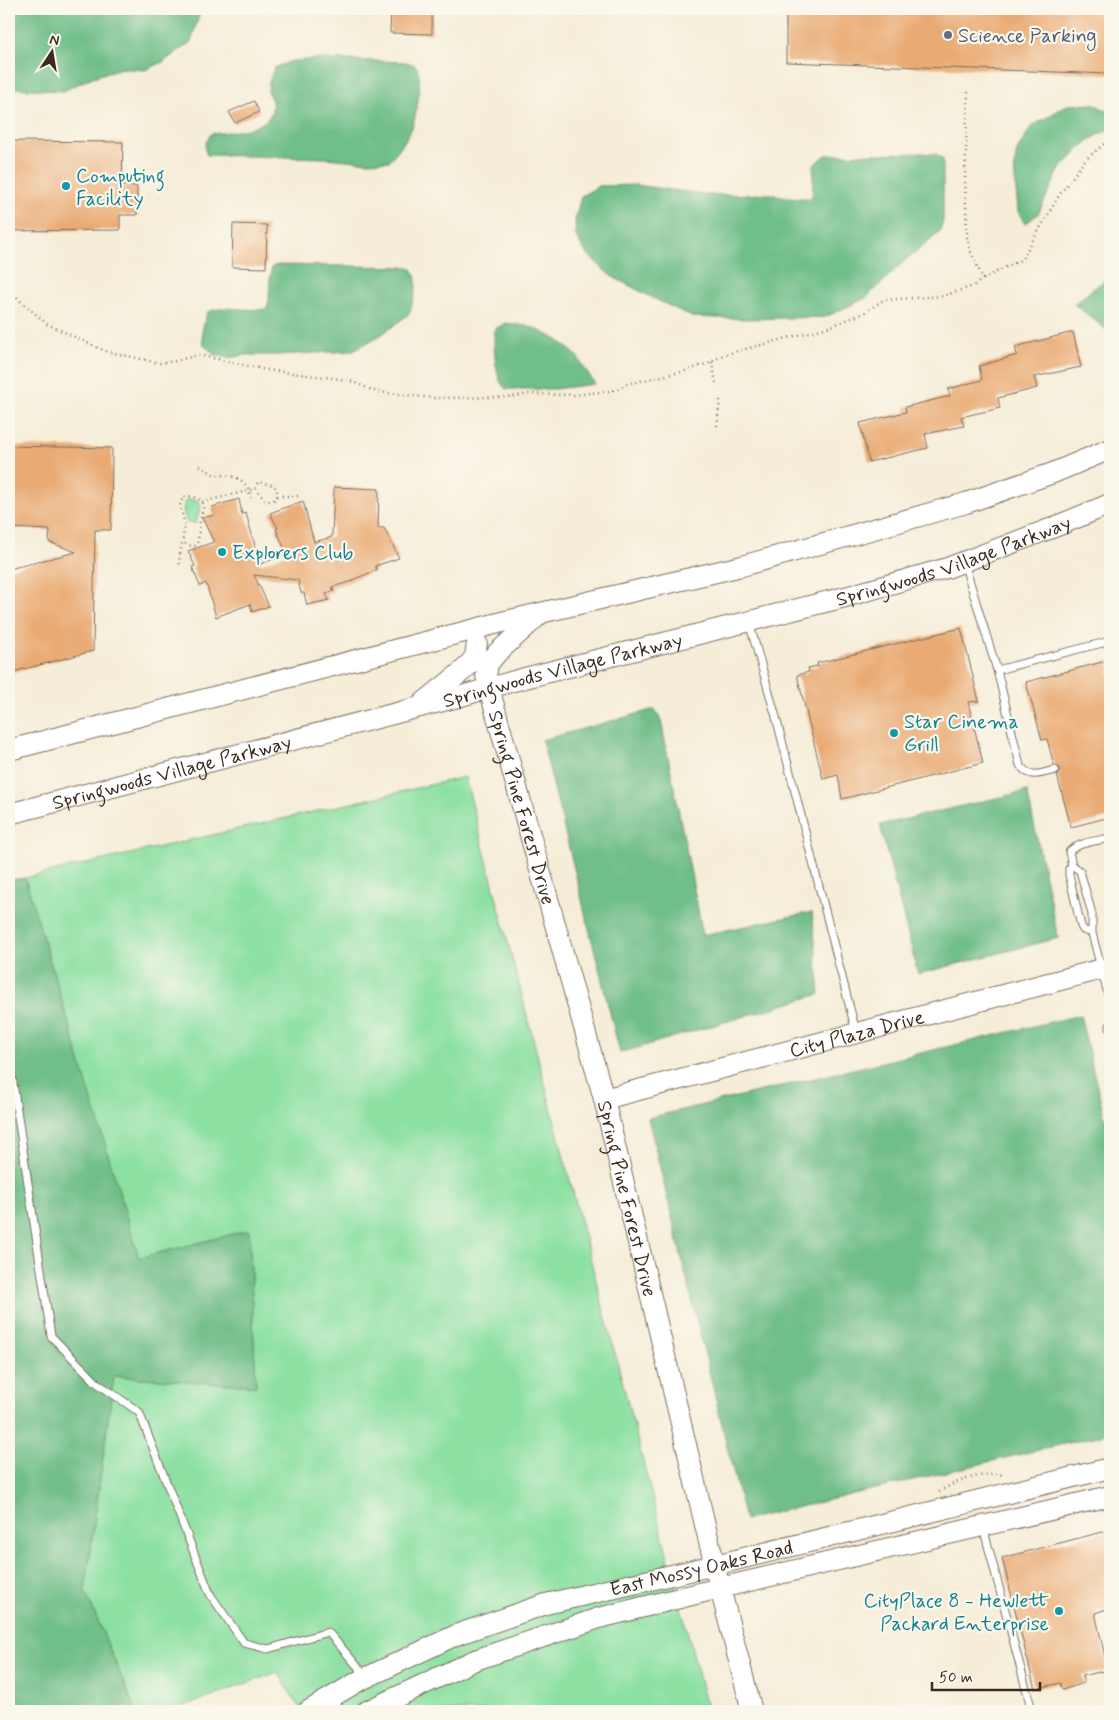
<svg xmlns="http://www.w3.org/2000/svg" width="1119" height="1720" font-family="Mynerve,sans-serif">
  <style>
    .green { fill: #8be0a2; stroke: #638560 }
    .forest { fill: #70be88; stroke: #567453 }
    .building { fill: #e9aa73 }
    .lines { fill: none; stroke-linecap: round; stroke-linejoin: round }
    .lane-casing { stroke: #7c6e5f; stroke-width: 9 }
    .secondary-casing { stroke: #7c6e5f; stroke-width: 22 }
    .path { stroke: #7c6e5f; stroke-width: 2.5; stroke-dasharray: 1 4; stroke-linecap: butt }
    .lane { stroke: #fff; stroke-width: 7 }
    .secondary { stroke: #fff; stroke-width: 20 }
    .service-dot { fill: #5c6f8a; stroke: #fbf7ec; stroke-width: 2 }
    .culture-dot { fill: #0f9aa8; stroke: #fbf7ec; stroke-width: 2 }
    .labels { text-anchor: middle; stroke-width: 4.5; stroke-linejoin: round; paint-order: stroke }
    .service-label { font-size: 20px; fill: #4e5e75; stroke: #fbf7ec; text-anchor: start }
    .culture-label { font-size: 20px; fill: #0d838f; stroke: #fbf7ec; text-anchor: start }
    .street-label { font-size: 20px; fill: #3b2a1e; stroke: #fbf7ec }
  </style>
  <rect width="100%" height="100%" fill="#fbf7ec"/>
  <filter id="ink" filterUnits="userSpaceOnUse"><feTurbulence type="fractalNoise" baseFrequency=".02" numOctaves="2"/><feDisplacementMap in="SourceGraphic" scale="10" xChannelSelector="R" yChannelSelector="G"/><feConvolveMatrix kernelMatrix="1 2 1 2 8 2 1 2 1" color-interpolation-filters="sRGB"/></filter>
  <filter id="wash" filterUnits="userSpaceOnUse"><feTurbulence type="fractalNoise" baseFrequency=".0096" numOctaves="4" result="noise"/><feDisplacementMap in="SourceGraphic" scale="20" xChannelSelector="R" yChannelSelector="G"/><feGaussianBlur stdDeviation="1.12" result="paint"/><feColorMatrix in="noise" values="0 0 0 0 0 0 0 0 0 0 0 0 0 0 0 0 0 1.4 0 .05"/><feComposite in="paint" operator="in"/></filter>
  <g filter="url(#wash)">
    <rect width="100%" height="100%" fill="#f5edd8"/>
    <g class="green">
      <polygon points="187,499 199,501 201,505 196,523 187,523 183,510 184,502"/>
      <polygon points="465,777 708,1711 301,1711 278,1672 170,1711 136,1711 85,1591 114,1376 256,1386 249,1230 139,1258 25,878"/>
    </g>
    <g class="forest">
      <polygon points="9,9 201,9 191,42 163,62 145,70 121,68 93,77 63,91 16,88 9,85"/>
      <path d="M 319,59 L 405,62 C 409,63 413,64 416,66 C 424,76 416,121 410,132 C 405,143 396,152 389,161 L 368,162 L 325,158 L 207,155 C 203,147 206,141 211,134 C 230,131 278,132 272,101 C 271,98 268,94 268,90 C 268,83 272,75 274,68 L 292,61 Z"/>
      <polygon points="1094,104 1109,112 1110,117 1110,129 1089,140 1060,169 1038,214 1025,224 1018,212 1014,167 1017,151 1031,127 1067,105"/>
      <polygon points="920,153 936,154 943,159 943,221 940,231 902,263 866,298 825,317 749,319 692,317 653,298 611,276 586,253 576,236 575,221 581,196 599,186 636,185 708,195 770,194 792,198 812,198 814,165 826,155"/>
      <path d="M 277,265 L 410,267 C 422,278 413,300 409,314 L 381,335 L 352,351 L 275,355 L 246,355 L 228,358 L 215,355 L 203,344 L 202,332 L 207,312 C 226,304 247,312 267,309 C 271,295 268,281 272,267 Z"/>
      <polygon points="1110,276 1110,335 1108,331 1074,304"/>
      <path d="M 505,323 L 532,327 L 558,340 L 576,355 L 595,384 L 554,389 L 506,389 C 494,379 494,345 494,330 Z"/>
      <polygon points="655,709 661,721 703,935 812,912 820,994 620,1053 542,740"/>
      <polygon points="1027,791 1058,938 918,974 880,825"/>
      <polygon points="25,878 139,1258 249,1230 256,1386 114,1376 85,1591 136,1711 9,1711 9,880"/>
      <polygon points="1080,1015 1110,1141 1110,1433 745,1520 648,1118"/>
    </g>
    <g id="blocks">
      <g class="building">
        <polygon points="391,9 432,9 432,34 390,33"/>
        <polygon points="786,9 1110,9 1110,74 786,62"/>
        <polygon points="254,101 259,112 235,123 229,112"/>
        <polygon points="9,141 123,142 122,186 137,186 137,215 120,215 120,230 9,231"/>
        <polygon points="233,224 267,225 266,268 232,267"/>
        <polygon points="1073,332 1081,367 1034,377 1037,388 998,398 1000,408 961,417 964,426 925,434 928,448 869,462 860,423 906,412 905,407 950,396 948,389 982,380 979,366 1017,355 1015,347"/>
        <polygon points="9,446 112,448 111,530 95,530 93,651 9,673 9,569 76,552 49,542 50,530 9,528"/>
        <polygon points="334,487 379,489 378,528 384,528 399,558 375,566 377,570 352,580 353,581 332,587 334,591 326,594 329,600 307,605 304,593 301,593 298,580 254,575 269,606 252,612 250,604 216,617 206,583 200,586 192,567 195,566 188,551 214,542 202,518 214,515 212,507 239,499 242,514 246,513 260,564 287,554 276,529 278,528 270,513 303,501 314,542 332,537"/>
        <polygon points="961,628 979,701 968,702 983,763 842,799 838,775 823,779 797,675 809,672 808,668 818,666 817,663"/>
        <polygon points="1110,660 1110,817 1071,827 1057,775 1060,772 1060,768 1054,765 1047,739 1042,740 1026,682"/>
        <polygon points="1110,1530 1110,1608 1095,1613 1108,1670 1082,1676 1084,1683 1062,1690 1060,1683 1035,1689 1002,1558"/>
      </g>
    </g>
  </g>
  <g filter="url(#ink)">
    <use href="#blocks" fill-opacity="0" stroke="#7c6e5f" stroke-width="1"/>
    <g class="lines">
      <g class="lane-casing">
        <g id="lane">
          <path d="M 964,563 L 997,670 L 1020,765 C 1030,780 1041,773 1055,770"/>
          <polyline points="749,622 776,717 856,1032"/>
          <polyline points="997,670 1110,641"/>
          <path d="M 1072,865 L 1069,852 C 1078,842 1097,841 1110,838"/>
          <polyline points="1092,933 1083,930 1081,926 1069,875 1069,869 1072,865 1080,871 1092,914 1092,933 1110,1002"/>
          <polyline points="1110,1026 1110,1029"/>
          <polyline points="9,1057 51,1336 97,1383 139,1412 210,1594 244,1643 268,1649 328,1632 365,1675"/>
          <polyline points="983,1527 1032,1711"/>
        </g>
      </g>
      <g class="secondary-casing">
        <g id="secondary">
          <polyline points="486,676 488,664 497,653 540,614"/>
          <path id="s1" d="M 489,688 L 604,1099 L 720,1588 L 752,1711"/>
          <polyline points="423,703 465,669 475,657 477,643"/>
          <polyline points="9,750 506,621 742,566 966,503 1053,473 1110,449"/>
          <path id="s2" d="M 9,814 L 458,697 L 521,679 L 845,597 L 947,568 L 1052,528 L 1110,504"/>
          <path id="s3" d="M 604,1099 L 1110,967"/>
          <path id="s4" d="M 308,1711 L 359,1681 L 456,1635 L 546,1604 L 715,1565 L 1110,1468"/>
          <polyline points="367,1711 475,1660 599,1618 720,1588 1110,1496"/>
        </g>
      </g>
      <g class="path">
        <polyline points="983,279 1022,259 1060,194 1085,160 1110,139"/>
        <polyline points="9,291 47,324 105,351 159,363 176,361 198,355 267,370 348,380 377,392 433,398 510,397 530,394 575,395 617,390 626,384 685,371 709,363 723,355 829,327 864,313 883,300 943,296 973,286 983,279 971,252 967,237 965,179 968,90"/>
        <polyline points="712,362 716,383"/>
        <polyline points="717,426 720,400"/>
        <polyline points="200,466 215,475 226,475 240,479 248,488 251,498"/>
        <polyline points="277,496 300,496"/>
        <polyline points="202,502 255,489 258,482 273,485 277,489 277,497 273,501 266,501 255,489"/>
        <path d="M 180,564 L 179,561 L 185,525 L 180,506 L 181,501 L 186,496 C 194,496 201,498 204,506 L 200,521 L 198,540 L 196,546 L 187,545 L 182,541"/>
        <path d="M 939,1492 C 959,1479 980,1473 1004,1475"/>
      </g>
      <use href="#lane" class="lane"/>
      <use href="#secondary" class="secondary"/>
    </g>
  </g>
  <circle class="service-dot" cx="948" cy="35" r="5"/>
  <g class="culture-dot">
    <circle cx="66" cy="186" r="5"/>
    <circle cx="222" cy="552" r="5"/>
    <circle cx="894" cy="733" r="5"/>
    <circle cx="1059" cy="1611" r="5"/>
  </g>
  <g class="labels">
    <g class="service-label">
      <text x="958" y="42">Science Parking</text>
    </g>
    <g class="culture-label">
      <text x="76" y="182">Computing<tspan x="76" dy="23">Facility</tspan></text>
      <text x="232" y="559">Explorers Club</text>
      <text x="904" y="728">Star Cinema<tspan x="904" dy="23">Grill</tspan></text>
      <text x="1049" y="1607" text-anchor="end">CityPlace 8 - Hewlett<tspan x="1049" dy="23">Packard Enterprise</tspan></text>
    </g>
    <g class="street-label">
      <text dy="7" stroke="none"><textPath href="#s2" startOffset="978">Springwoods Village Parkway</textPath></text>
      <text dy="7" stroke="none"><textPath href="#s2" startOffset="572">Springwoods Village Parkway</textPath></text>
      <text dy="7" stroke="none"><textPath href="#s2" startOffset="168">Springwoods Village Parkway</textPath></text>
      <text dy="7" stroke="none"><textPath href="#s1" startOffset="124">Spring Pine Forest Drive</textPath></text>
      <text dy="7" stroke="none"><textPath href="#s3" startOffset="261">City Plaza Drive</textPath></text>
      <text dy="7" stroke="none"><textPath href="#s1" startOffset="529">Spring Pine Forest Drive</textPath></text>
      <text dy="7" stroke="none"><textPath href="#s4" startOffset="421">East Mossy Oaks Road</textPath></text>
    </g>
  </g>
  <rect width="1119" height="1720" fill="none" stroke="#fbf7ec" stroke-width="30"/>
  <g transform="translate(52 52) rotate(12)" stroke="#fbf7ec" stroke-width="4" paint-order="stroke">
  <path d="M0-4L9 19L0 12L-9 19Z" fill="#3b2a1e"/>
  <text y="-8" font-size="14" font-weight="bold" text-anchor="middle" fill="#3b2a1e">N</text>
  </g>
  <path d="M932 1682v8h108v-8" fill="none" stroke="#3b2a1e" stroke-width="2.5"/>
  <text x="939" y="1682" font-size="15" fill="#3b2a1e" stroke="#fbf7ec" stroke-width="4" paint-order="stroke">50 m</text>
</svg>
